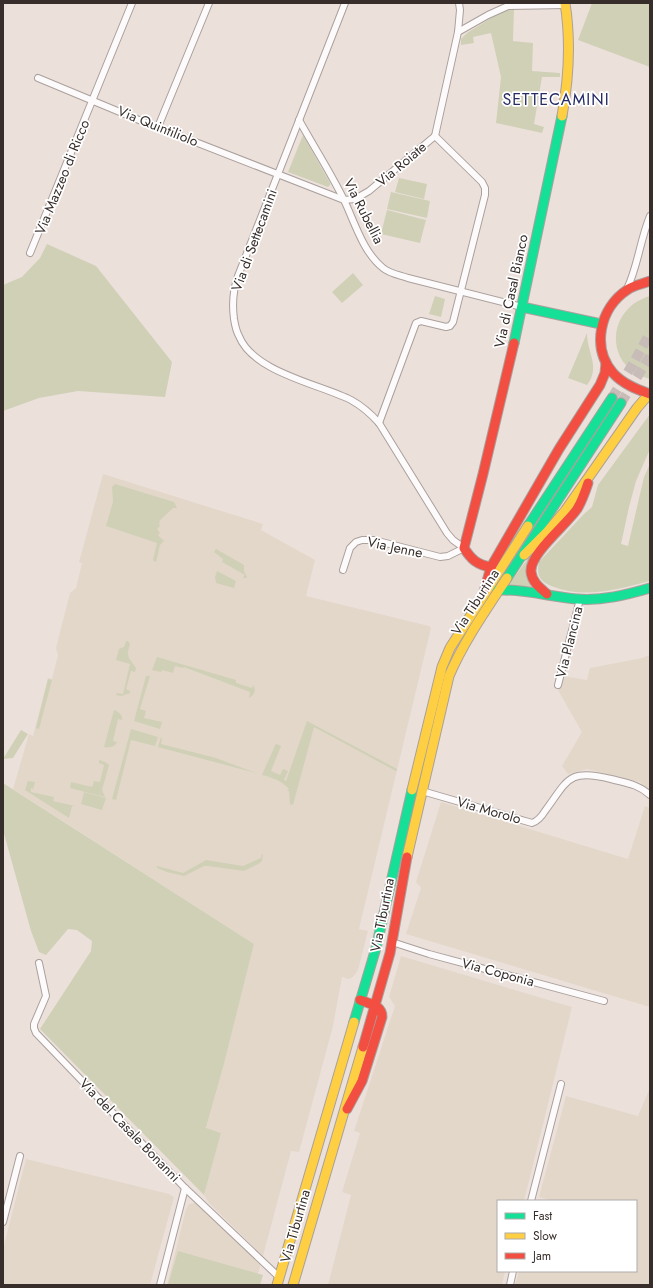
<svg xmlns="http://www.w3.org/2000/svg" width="653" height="1288" font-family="Jost,sans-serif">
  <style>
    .industrial { fill: #e3d7ca }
    .green { fill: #cfd0b6 }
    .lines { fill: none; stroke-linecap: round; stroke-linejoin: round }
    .primary-tunnel { stroke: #c8bcb8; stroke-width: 10; stroke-dasharray: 10 5; stroke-linecap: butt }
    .street-casing { stroke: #aaa09c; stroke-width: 8 }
    .fast-casing { stroke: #aaa09c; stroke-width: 11 }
    .slow-casing { stroke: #aaa09c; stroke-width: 11 }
    .jam-casing { stroke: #aaa09c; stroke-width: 11 }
    .street { stroke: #fcfafa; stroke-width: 6 }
    .fast { stroke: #16e098; stroke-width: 9 }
    .slow { stroke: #ffcf43; stroke-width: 9 }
    .jam { stroke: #f24e42; stroke-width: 9 }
    .labels { text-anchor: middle; stroke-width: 3.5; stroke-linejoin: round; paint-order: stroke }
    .street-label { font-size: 14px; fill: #372e2b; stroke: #fff }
    .quarter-label { font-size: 16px; letter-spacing: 1px; fill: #262b65; stroke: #fff }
  </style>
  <rect width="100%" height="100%" fill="#ece0db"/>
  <g class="industrial">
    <polygon points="103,474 263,524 261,530 315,560 306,596 429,626 431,628 359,929 368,931 358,970 353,977 348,979 342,977 333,1026 299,1152 291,1151 263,1256 209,1203 204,1195 221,1133 206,1129 224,1064 254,944 13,789 29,734 33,736 48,678 52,679 58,655 56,648 70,593 76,588 82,563 79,562"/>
    <polygon points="650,655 650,791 640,782 587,769 568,774 562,766 582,732 558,690 563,676 587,680 590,668 642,658"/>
    <polygon points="441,802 628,859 645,806 650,808 650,1007 406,934 421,888 416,882"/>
    <polygon points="401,956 572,1007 524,1201 498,1201 498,1271 505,1271 502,1285 328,1285 351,1195 342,1192 360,1133 354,1131 395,1006 389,997"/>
    <polygon points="650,1088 650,1285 515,1285 519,1271 636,1271 636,1201 553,1201 539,1197 566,1096 638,1116"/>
    <polygon points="26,1159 169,1194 174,1197 150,1285 3,1285 3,1249"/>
    <polygon points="194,1203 197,1204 261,1263 255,1285 167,1285 186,1209 189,1204"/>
  </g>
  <g class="green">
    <polygon points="592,3 650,3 650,67 578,40"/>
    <polygon points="514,8 513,41 533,43 532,71 560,73 560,77 542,77 534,124 544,127 542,133 496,123 501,77 491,33 473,37 474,43 461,45 461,39 467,33 499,13"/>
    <polygon points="303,135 330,183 330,185 328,187 288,172"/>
    <polygon points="399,178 427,184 424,199 395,192"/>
    <polygon points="391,192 430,201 427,218 387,209"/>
    <polygon points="387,210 426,220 420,243 381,234"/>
    <polygon points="47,244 96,266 172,362 165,397 78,391 39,398 3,411 3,285 22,277 40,258"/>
    <polygon points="353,273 363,285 342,303 332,292"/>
    <polygon points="435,296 445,299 441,317 429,314"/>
    <path d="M 650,296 L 650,379 C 604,368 605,309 650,296 Z"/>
    <path d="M 587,333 C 587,353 601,367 587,385 L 568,378 Z"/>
    <path d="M 650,414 L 650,449 L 636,481 L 629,507 L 621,544 L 628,546 L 644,477 L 650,464 L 650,581 C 619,589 585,599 554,587 C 541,582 536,577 539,562 L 584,514 L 592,507 L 598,485 Z"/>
    <polygon points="115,484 174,502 177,508 173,508 159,521 160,522 159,524 160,526 157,529 160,533 158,535 164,541 160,545 156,562 153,560 157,543 106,526 113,502 112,487"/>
    <polygon points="216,549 244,565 244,571 247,577 246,578 243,578 245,575 222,562 223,559 214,552"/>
    <path d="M 530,556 C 524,570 527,575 532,589 L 508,585 Z"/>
    <polygon points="217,571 236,581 234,588 216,583 215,577"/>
    <path d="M 126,641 L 128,641 L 130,644 C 125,658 130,658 136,668 L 135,672 L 131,671 L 126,689 L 130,691 L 130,693 L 121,696 L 116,695 L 117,693 L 123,694 L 130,664 L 116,660 L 119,649 L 124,647 Z"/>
    <path d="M 157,657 L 236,680 L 236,683 L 252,688 L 253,685 C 257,691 254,695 249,698 L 250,692 L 184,667 L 183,668 L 175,666 L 173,673 L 162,670 L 161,672 L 152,670 Z"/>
    <polygon points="146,676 150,676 140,709 146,711 144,718 162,722 160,729 134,721"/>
    <polygon points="48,679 52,680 39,729 36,728"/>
    <path d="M 114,710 C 119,712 123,715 122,720 L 118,719 L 113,741 L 117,742 C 115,747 109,748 104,747 Z"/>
    <path d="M 307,721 L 397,769 L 396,771 L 314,727 L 293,805 L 290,804 L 289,791 L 287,791 L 289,789 C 281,780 273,778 262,775 C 266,765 271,756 275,745 L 277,744 L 281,746 L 271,771 L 280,775 L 283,769 L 288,771 L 284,780 L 286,781 Z"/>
    <polygon points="131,729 158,737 155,746 131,740 116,800 112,799"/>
    <polygon points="21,730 28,734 13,758 3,759"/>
    <polygon points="161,737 162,738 161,744 216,758 256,773 158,747"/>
    <polygon points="99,760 105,762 109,765 102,790 105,797 70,788 71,782 92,787 94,781 100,782 104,765 99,763"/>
    <polygon points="28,781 35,782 33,789 31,788 31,792 54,797 53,801 75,806 72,806 69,818 25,790"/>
    <polygon points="3,783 254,944 224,1064 206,1128 221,1133 204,1195 40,1029 91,951 92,941 77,930 68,929 46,955 39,952 31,931 3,830"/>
    <polygon points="84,792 106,798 102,810 81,804"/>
    <polygon points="262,854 263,854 262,861 260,863 244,871 208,866 204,866 184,876 167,872 157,868 157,866 183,873 206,860 243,866 261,858"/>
    <polygon points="178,1251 263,1275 260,1285 168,1285"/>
  </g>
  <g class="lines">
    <g class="primary-tunnel">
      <polyline points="612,398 633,364 650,333"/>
      <polyline points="621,403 650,356"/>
    </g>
    <g class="street-casing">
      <g id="street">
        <polyline points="458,32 488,15 508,6 566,5"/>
        <polyline points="38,78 139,120 344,200 355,199 369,191 435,136"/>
        <path d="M 299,120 C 314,147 331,173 344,200 C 355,223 363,252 383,268 C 390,274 400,275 408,278 L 522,307"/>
        <polyline points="158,127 209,3"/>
        <polyline points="435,136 458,32 460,10 459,3"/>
        <polyline points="30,253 132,3"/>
        <path d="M 627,289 C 638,266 640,240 650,216"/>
        <polyline points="379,423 416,323 421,321 446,327 450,326 453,322 485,195 485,188 482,182 435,136"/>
        <path d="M 343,570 L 350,548 L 356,542 L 362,540 L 374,540 L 440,557 L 448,556 L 464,548 L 453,540 L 447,533 L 379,423 C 371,414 362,406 351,400 C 319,384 253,372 239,336 C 236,331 235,325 234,319 C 232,304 233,290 238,276 L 345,3"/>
        <polyline points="558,685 580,599"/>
        <path d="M 422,791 L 532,823 C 538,821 542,816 545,811 C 568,780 568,768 611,779 C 626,783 638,784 650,795"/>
        <polyline points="392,942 429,954 604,1001"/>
        <polyline points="39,963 46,996 34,1024 34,1028 36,1033 185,1188 279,1277"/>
        <polyline points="531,1201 561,1084"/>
        <polyline points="3,1222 20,1156"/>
        <polyline points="160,1285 185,1188"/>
        <polyline points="510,1285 513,1271"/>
      </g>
    </g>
    <g class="fast-casing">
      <g id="fast">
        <polyline points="522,307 601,324"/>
        <polyline points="514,343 562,116"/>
        <polyline points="528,526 612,398"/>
        <polyline points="507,578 621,403"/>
        <path d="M 498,590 C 525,589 551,597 577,599 C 602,601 626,595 650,588"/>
        <polyline points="354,1022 376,948 412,790"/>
      </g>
    </g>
    <g class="slow-casing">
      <g id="slow">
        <path d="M 562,116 C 569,78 571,41 565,3"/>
        <polyline points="524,555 547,532 565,511 637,408 649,394"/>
        <polyline points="412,790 442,667 450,648 528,526"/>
        <path d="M 407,857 L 449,676 C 464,641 486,610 507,578"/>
        <polyline points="277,1285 354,1022"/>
        <polyline points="293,1285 363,1047"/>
      </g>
    </g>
    <g class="jam-casing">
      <g id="jam">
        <path d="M 650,281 C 643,284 633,285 627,290 C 600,308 591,347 613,373 C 623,384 636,389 650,394"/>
        <path d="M 491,567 C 477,565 471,559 464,548 L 483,474 L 514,343"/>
        <polyline points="484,592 491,567 559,449 600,385 605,373 606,363"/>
        <path d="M 547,594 C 540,588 532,582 531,572 C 529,554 567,524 577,509 C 582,501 585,492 588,483"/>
        <polyline points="363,1047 390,953 407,857"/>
        <path d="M 347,1109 L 362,1081 L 382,1017 C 382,1005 370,1004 360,1000"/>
      </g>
    </g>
    <use href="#street" class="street"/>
    <use href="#fast" class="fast"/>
    <use href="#slow" class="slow"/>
    <use href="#jam" class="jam"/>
  </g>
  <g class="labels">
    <g class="street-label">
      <text transform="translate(158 126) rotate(22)" y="5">Via Quintiliolo</text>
      <text transform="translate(401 164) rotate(-40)" y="5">Via Roiate</text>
      <text transform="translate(62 177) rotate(-68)" y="5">Via Mazzeo di Ricco</text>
      <text transform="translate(364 211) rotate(63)" y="5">Via Rubellia</text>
      <text transform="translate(254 240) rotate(-70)" y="5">Via di Settecamini</text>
      <text transform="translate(511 291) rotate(-78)" y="5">Via di Casal Bianco</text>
      <text transform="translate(395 547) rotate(12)" y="5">Via Jenne</text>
      <text transform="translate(475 602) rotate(-57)" y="5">Via Tiburtina</text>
      <text transform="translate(569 642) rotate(-76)" y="5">Via Plancina</text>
      <text transform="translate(489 810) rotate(16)" y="5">Via Morolo</text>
      <text transform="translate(382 915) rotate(-79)" y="5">Via Tiburtina</text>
      <text transform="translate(498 972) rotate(15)" y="5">Via Coponia</text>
      <text transform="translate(130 1130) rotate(46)" y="5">Via del Casale Bonanni</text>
      <text transform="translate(295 1226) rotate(-74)" y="5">Via Tiburtina</text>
    </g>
    <g class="quarter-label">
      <text x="556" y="105">SETTECAMINI</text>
    </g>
  </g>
  <rect width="653" height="1288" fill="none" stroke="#372e2b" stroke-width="8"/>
  <rect x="497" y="1200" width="140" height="72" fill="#ffffff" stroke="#afabaa"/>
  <rect x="505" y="1213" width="20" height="6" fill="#16e098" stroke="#afabaa"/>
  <text x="533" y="1220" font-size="12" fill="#372e2b">Fast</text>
  <rect x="505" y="1233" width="20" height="6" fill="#ffcf43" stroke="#afabaa"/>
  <text x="533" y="1240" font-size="12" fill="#372e2b">Slow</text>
  <rect x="505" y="1253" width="20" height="6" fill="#f24e42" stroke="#afabaa"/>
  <text x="533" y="1260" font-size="12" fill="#372e2b">Jam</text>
</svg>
